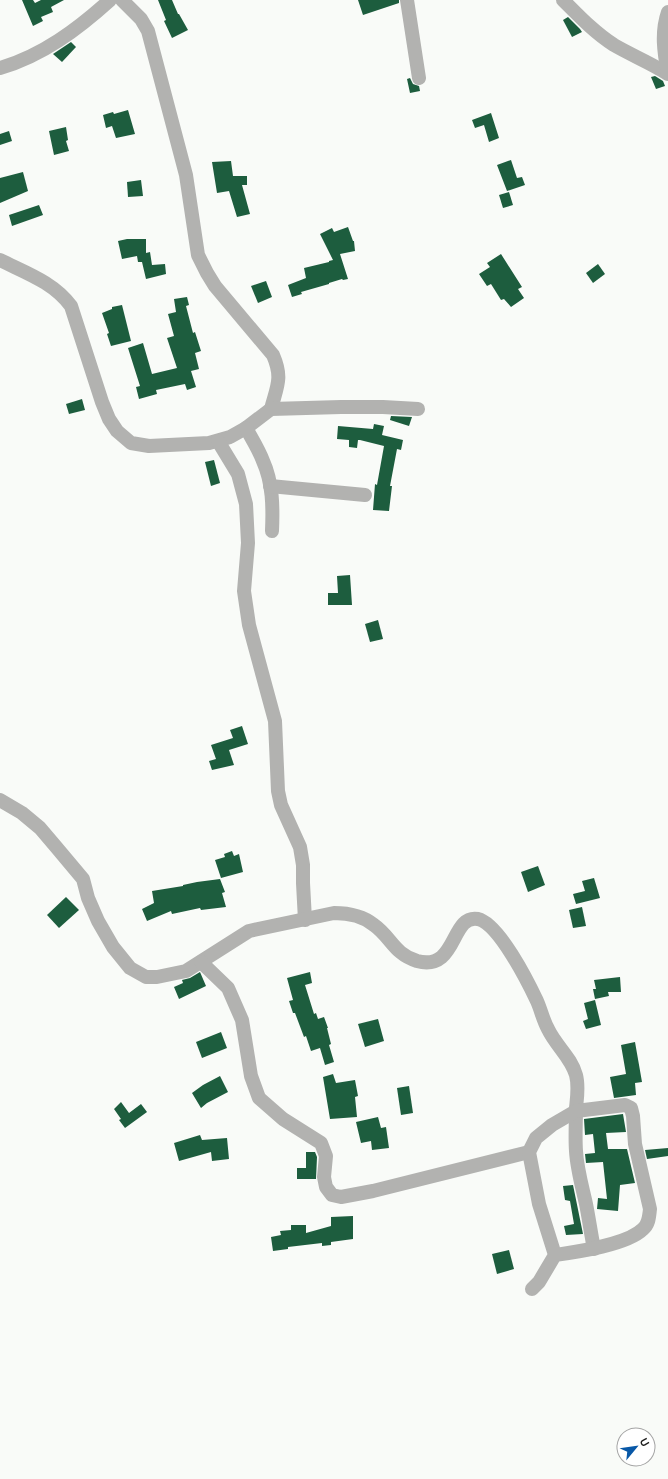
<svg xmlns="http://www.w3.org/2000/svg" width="668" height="1479" font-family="Overpass,sans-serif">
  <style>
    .building { fill: #1d5d3e }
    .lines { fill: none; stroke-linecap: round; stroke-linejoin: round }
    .minor { stroke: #b2b2b0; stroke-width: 14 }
  </style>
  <rect width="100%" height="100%" fill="#f9fbf8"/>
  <g class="building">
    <polygon points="22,0 33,0 35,3 41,0 64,0 51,7 53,12 41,17 43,21 33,26"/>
    <polygon points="158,0 172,0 178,14 179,14 188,30 172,38 164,21 166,20"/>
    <polygon points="358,0 399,0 399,3 363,15"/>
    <polygon points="568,17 580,29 582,32 572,37 563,20"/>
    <polygon points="71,42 76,47 62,62 53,54"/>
    <polygon points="655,76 663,81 665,86 656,89 651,77"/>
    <polygon points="410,78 413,84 419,86 420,91 410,93 407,79"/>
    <polygon points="128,110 135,134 116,138 112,126 106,128 103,115 113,112 114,114"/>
    <polygon points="491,113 499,138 489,142 484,125 475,128 472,120"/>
    <polygon points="66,127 68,140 66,141 69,151 54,155 49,131"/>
    <polygon points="9,131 12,141 0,145 0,134"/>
    <polygon points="511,160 517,178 522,177 525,185 507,191 497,165"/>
    <polygon points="231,161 233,176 247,176 247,185 242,185 250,214 237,217 229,191 217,193 212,162"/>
    <polygon points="23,172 28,191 0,203 0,178"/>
    <polygon points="141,180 143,196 128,197 127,182"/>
    <polygon points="509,192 513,205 503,208 499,195"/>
    <polygon points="39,205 43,215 12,226 9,215"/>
    <polygon points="348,227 353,241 354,241 355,251 340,254 348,279 343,280 342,279 329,283 329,284 301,292 302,294 292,297 288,285 306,278 304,268 329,262 329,261 333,260 320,234 332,228 334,232"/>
    <polygon points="127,239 146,239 146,253 150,252 152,265 165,264 166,274 146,279 142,262 138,262 137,256 122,259 118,241"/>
    <polygon points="501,254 522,287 518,289 524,298 511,307 504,299 501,300 491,284 487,286 479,274 490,267 487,263"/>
    <polygon points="598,264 605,274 593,283 586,273"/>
    <polygon points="266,281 272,297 258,303 251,286"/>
    <polygon points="187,297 189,305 186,306 193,333 195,332 201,351 195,353 199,369 191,371 196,387 187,390 185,384 156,390 157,394 139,399 136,387 140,386 128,348 143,343 152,374 177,368 167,338 174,336 168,314 176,312 174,299"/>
    <polygon points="122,305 131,341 111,346 107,334 109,333 102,313 112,309 112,307"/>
    <polygon points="82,399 85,410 69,414 66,404"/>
    <polygon points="391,416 412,417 409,426 390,420"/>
    <polygon points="374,424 384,426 382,435 403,440 401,450 397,449 390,486 392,486 389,511 373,510 375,484 377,485 384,446 360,440 358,440 357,448 349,447 349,440 337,439 338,426 373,429"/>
    <polygon points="214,460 220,483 211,486 205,462"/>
    <polygon points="350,575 352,605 328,605 328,593 338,593 337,576"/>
    <polygon points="378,620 383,639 370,642 365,624"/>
    <polygon points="242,726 248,744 229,750 234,765 212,770 209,761 216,759 211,745 233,738 230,730"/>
    <polygon points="232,851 234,856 239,854 243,872 221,878 215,860 225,857 224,854"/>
    <polygon points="538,866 545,885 528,892 521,872"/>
    <polygon points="594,878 600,898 576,904 573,894 585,891 582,881"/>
    <polygon points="220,879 225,892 222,893 226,907 201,910 200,908 172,914 171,911 147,921 142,909 154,903 152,891 183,886 183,885 197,882"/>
    <polygon points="66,897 79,910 59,928 47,915"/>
    <polygon points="582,907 586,926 573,928 569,910"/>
    <polygon points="200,972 206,986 179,999 174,987 183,983 182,980 190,978"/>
    <polygon points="310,972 312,983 305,985 314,1014 316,1013 318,1019 324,1017 328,1028 327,1028 331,1044 329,1045 334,1062 325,1065 320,1048 311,1051 306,1036 304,1037 295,1013 293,1013 289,1001 293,1000 287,978"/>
    <polygon points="620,977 621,992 608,992 609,996 595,999 593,989 596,989 594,980"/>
    <polygon points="595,1000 601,1025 586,1029 583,1021 588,1019 584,1003"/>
    <polygon points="378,1019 384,1041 365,1047 358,1024"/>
    <polygon points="221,1032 227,1048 202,1058 196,1042"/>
    <polygon points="635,1042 642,1082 635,1083 636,1095 614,1098 610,1077 626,1074 621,1045"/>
    <polygon points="333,1074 336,1083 355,1080 358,1096 355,1097 357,1117 330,1119 323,1077"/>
    <polygon points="220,1076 228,1092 207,1103 201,1108 192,1093 203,1085"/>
    <polygon points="409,1086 413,1113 401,1115 397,1088"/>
    <polygon points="121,1102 129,1113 141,1104 147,1112 125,1128 119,1120 121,1119 114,1109"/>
    <polygon points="623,1114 626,1132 606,1133 608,1149 627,1149 635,1183 620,1185 618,1211 597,1209 598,1198 607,1199 603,1162 586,1163 585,1154 595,1153 593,1134 585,1135 584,1119"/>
    <polygon points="378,1117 381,1128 386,1127 389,1148 372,1150 371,1141 361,1143 356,1122"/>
    <polygon points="200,1135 202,1140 227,1138 229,1159 212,1161 211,1152 179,1161 174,1143"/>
    <polygon points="668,1148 668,1156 647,1159 645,1150"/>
    <polygon points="306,1152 315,1152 317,1157 316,1179 297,1179 297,1168 306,1168"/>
    <polygon points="573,1185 583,1234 566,1235 564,1226 574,1224 570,1201 565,1200 563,1186"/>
    <polygon points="353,1216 353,1239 331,1242 331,1245 322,1246 322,1243 288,1247 288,1249 273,1251 271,1237 281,1235 280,1231 291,1230 291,1225 306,1225 306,1233 331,1226 331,1217"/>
    <polygon points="509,1250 514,1269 497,1274 492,1254"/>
  </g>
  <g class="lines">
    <g class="minor">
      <path d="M 122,0 L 141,19 L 148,31 L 186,175 L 198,255 L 207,273 L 215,286 L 273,355 C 283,378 277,386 271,409"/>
      <polyline points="407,0 419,78"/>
      <path d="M 563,0 C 579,16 595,33 614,45 C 631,55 651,63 668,74"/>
      <path d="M 668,12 C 661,32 664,53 668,73"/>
      <path d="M 0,68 C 42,56 78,29 110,0"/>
      <path d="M 0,260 C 26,273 53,282 71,306 L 102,402 L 109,419 L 117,431 L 131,443 L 149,446 L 209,443 L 230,437 L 246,428 L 271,409 L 341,407 L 383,407 L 418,409"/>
      <path d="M 246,428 C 252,439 259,450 263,461 C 273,483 273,508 272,531"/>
      <polyline points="218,441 238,474 246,504 248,543 244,591 249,625 275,721 278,791 281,805 300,847 303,865 303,883 305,920"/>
      <polyline points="270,486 365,495"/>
      <path d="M 0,800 L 22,813 L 40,828 L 57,848 L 83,879 L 88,898 L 98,921 L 113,947 L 130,968 L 146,977 L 157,977 L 186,971 L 249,931 L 334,913 C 348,913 363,916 374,925 C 391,937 394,954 417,961 C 458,972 450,914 478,919 C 499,924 528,982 537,1001 C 541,1010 543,1020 548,1029 C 556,1046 571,1057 576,1075 C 579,1086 577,1098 576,1108 C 576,1122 575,1137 576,1151 C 577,1169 582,1186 586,1204 C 589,1219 591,1234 594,1249"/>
      <polyline points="201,962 228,988 242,1020 251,1076 259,1098 283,1119 321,1143 326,1156 324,1177 326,1187 332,1195 341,1197 373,1191 529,1152"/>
      <path d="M 532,1289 L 539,1282 L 555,1255 L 539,1204 L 529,1152 L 536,1138 L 552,1125 L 576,1111 L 625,1105 L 631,1108 L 633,1116 L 635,1144 L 650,1209 C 649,1217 649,1224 643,1229 C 627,1245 576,1252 555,1255"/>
    </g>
  </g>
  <g transform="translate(636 1447) rotate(61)"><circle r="19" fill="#ffffff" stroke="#a4a4a4"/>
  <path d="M0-3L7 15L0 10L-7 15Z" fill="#0858a7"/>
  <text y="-6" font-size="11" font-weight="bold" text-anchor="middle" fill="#1c1c1b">U</text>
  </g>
</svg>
